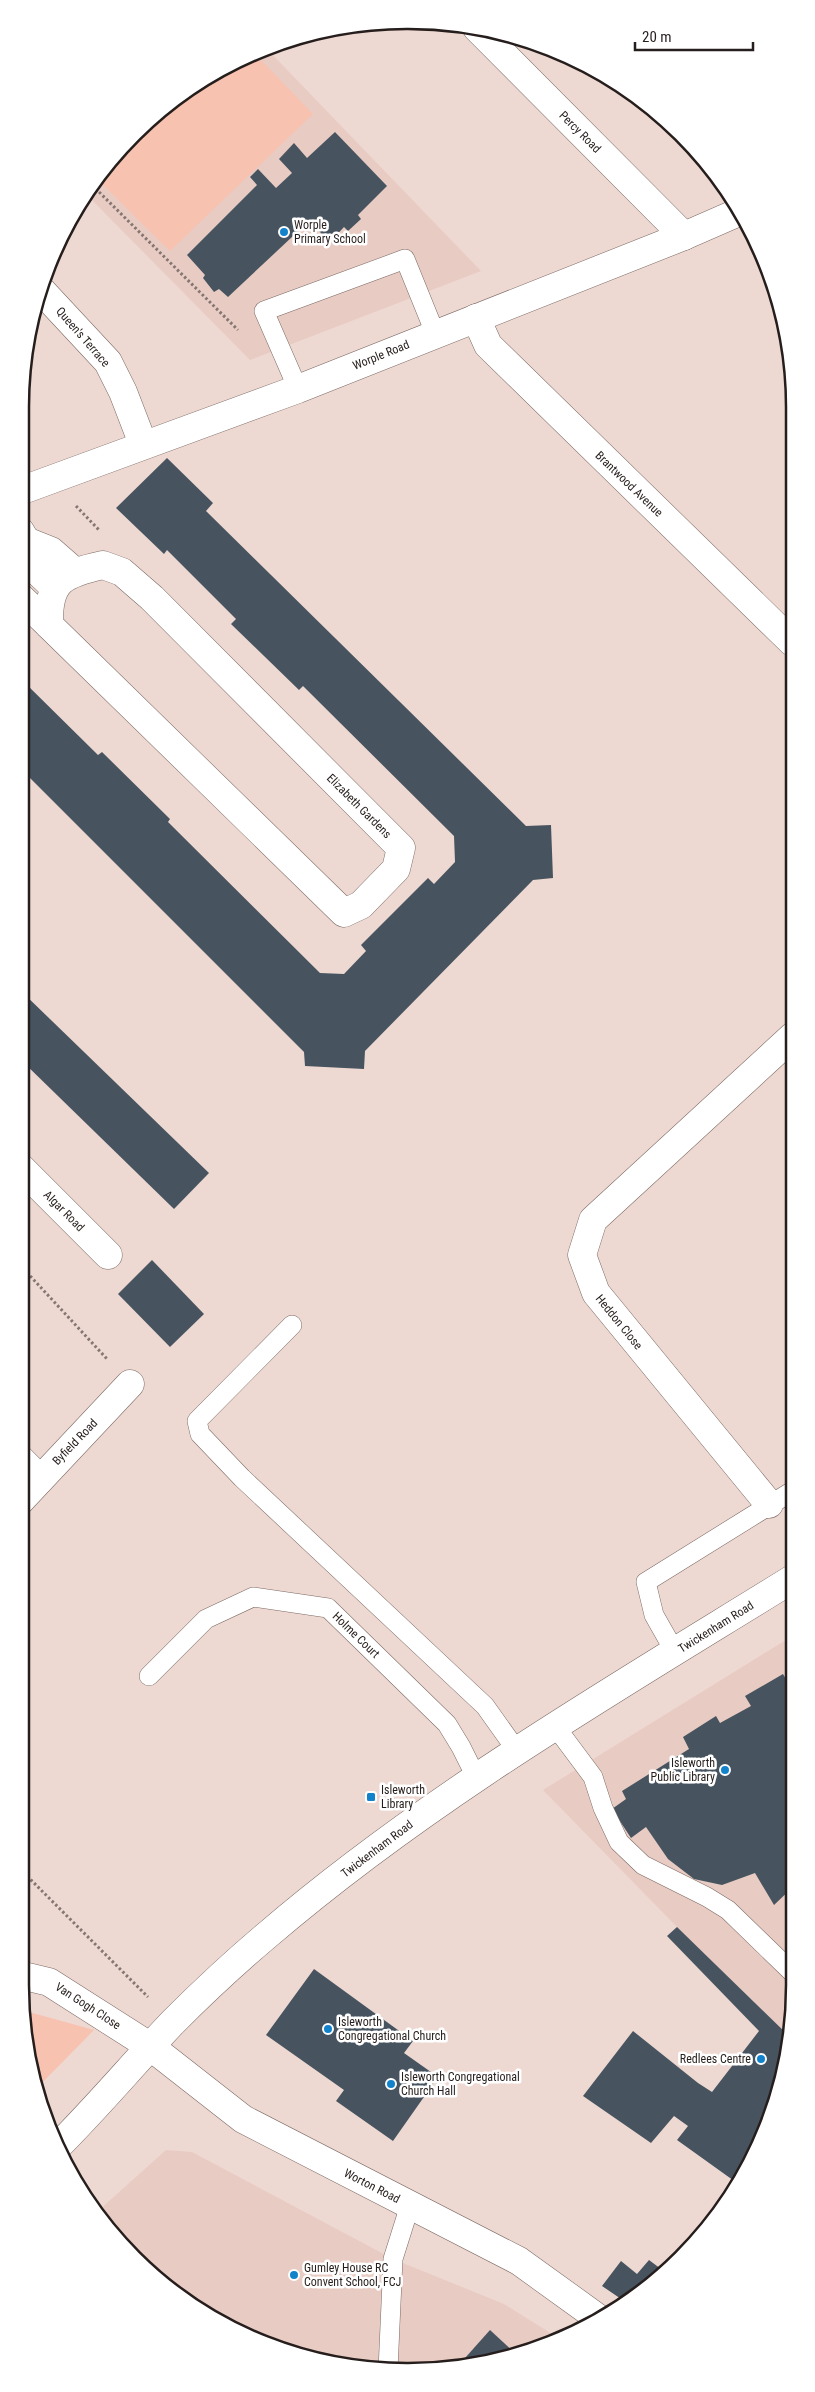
<svg xmlns="http://www.w3.org/2000/svg" width="815" height="2392" font-family="'Roboto Condensed',sans-serif">
  <style>
    .built { fill: #e8cbc2 }
    .green { fill: #f8c2b0 }
    .building { fill: #475460 }
    .lines { fill: none; stroke-linecap: round; stroke-linejoin: round }
    .service-casing { stroke: #7c6a64; stroke-width: 20 }
    .minor-casing { stroke: #7c6a64; stroke-width: 29 }
    .tertiary-casing { stroke: #7c6a64; stroke-width: 29 }
    .primary-casing { stroke: #7c6a64; stroke-width: 29 }
    .path { stroke: #847671; stroke-width: 3; stroke-dasharray: 2.5 2.5; stroke-linecap: butt }
    .service { stroke: #fff; stroke-width: 19 }
    .minor { stroke: #fff; stroke-width: 28 }
    .tertiary { stroke: #fff; stroke-width: 28 }
    .primary { stroke: #fff; stroke-width: 28 }
    .poi-dot { fill: #1282cb; stroke: #fff; stroke-width: 2 }
    .labels { text-anchor: middle; stroke-width: 5; stroke-linejoin: round; paint-order: stroke }
    .street-label { font-size: 12px; fill: #261e1c; stroke: #fff }
    .poi-label { font-size: 12px; fill: #261e1c; stroke: #fff; text-anchor: start }
    .rim { fill: none; stroke: #261e1c; stroke-width: 2.5 }
  </style>
  <rect width="100%" height="100%" fill="#eed9d2"/>
  <g class="built">
    <polygon points="266,48 481,271 250,360 86,194 100,172 152,116 214,72"/>
    <polygon points="794,1635 795,1984 788,2035 677,1927 543,1790"/>
    <polygon points="166,2150 192,2152 393,2259 504,2304 557,2337 508,2359 433,2371 357,2369 236,2332 172,2292 116,2240 98,2211"/>
  </g>
  <g class="green">
    <polygon points="254,53 313,114 170,251 96,178 152,116 214,72"/>
    <polygon points="22,2010 94,2030 36,2089 27,2060"/>
  </g>
  <g class="building">
    <polygon points="335,132 387,186 358,215 361,219 348,231 344,227 330,242 309,221 228,297 219,289 214,292 203,278 205,275 187,255 257,185 250,177 258,169 276,188 292,173 279,159 294,143 307,158"/>
    <polygon points="167,458 213,503 206,511 526,826 551,825 553,878 533,880 365,1051 364,1069 305,1066 304,1052 20,768 20,678 98,755 102,752 170,819 168,822 320,973 344,974 366,951 361,945 428,878 434,884 455,862 454,836 303,686 299,690 231,624 236,619 167,550 164,554 116,508"/>
    <polygon points="20,990 209,1173 174,1209 20,1059"/>
    <polygon points="152,1260 204,1314 170,1347 118,1294"/>
    <polygon points="783,1674 794,1693 795,1885 774,1905 755,1873 722,1885 694,1879 668,1859 646,1827 631,1838 612,1809 626,1799 622,1791 689,1749 683,1737 716,1716 720,1723 751,1706 745,1696"/>
    <polygon points="677,1927 788,2035 782,2085 737,2183 677,2140 688,2126 674,2116 651,2143 583,2096 633,2031 698,2083 712,2092 759,2031 667,1936"/>
    <polygon points="314,1969 413,2041 404,2053 438,2077 393,2141 336,2101 344,2090 266,2035"/>
    <polygon points="649,2260 665,2272 627,2303 602,2286 621,2261 637,2274"/>
    <polygon points="490,2330 517,2355 508,2359 457,2367"/>
  </g>
  <g class="lines">
    <g class="service-casing">
      <g id="service">
        <polyline points="298,389 264,311 405,259 435,333"/>
        <polyline points="292,1325 197,1421 200,1434 242,1478 485,1706 517,1751"/>
        <polyline points="675,1652 654,1615 646,1582 794,1490"/>
        <polyline points="149,1676 206,1619 253,1597 328,1608 447,1724 461,1747 476,1777"/>
        <polyline points="555,1726 593,1777 603,1808 619,1842 643,1865 707,1897 728,1910 795,1975"/>
        <polyline points="388,2370 393,2259 410,2205"/>
      </g>
    </g>
    <g class="minor-casing">
      <g id="minor">
        <polyline points="477,28 684,236"/>
        <polyline points="40,289 108,362 123,392 143,444"/>
        <polyline points="476,318 488,345 792,642"/>
        <polyline points="20,491 298,389 684,236 739,212"/>
        <polyline points="20,531 26,541 34,568 54,587"/>
        <polyline points="26,541 51,551 75,572"/>
        <path d="M 103,565 L 122,572 L 152,598 L 401,848 L 396,869 L 361,905 L 344,913 L 49,625 C 48,581 62,574 103,565 Z"/>
        <polyline points="20,597 49,625"/>
        <polyline points="20,1167 108,1255"/>
        <polyline points="20,1459 40,1479"/>
        <polyline points="20,1501 130,1384"/>
        <polyline points="769,1504 596,1293 582,1255 593,1220 793,1036"/>
        <polyline points="20,1975 49,1982 151,2047"/>
      </g>
    </g>
    <g class="tertiary-casing">
      <polyline id="tertiary" points="151,2047 243,2119 519,2261 598,2318"/>
    </g>
    <g class="primary-casing">
      <path id="primary" d="M 58,2146 C 98,2106 134,2063 173,2022 C 202,1993 234,1963 266,1936 C 428,1797 613,1690 794,1578"/>
    </g>
    <g class="path">
      <polyline points="92,185 238,330"/>
      <polyline points="76,506 100,531"/>
      <polyline points="20,1265 108,1360"/>
      <polyline points="20,1869 148,1997"/>
    </g>
    <use href="#service" class="service"/>
    <use href="#minor" class="minor"/>
    <use href="#tertiary" class="tertiary"/>
    <use href="#primary" class="primary"/>
  </g>
  <g class="poi-dot">
    <circle cx="284" cy="232" r="5"/>
    <circle cx="725" cy="1770" r="5"/>
    <rect x="366" y="1792" width="10" height="10" rx="2.5"/>
    <circle cx="328" cy="2029" r="5"/>
    <circle cx="761" cy="2059" r="5"/>
    <circle cx="391" cy="2084" r="5"/>
    <circle cx="294" cy="2275" r="5"/>
  </g>
  <g class="labels">
    <g class="street-label">
      <text transform="translate(580 132) rotate(45)" y="4">Percy Road</text>
      <text transform="translate(83 337) rotate(49)" y="4">Queen's Terrace</text>
      <text transform="translate(381 355) rotate(-22)" y="4">Worple Road</text>
      <text transform="translate(629 484) rotate(44)" y="4">Brantwood Avenue</text>
      <text transform="translate(359 806) rotate(45)" y="4">Elizabeth Gardens</text>
      <text transform="translate(64 1211) rotate(45)" y="4">Algar Road</text>
      <text transform="translate(619 1322) rotate(51)" y="4">Heddon Close</text>
      <text transform="translate(75 1442) rotate(-46)" y="4">Byfield Road</text>
      <text transform="translate(716 1627) rotate(-32)" y="4">Twickenham Road</text>
      <text transform="translate(356 1635) rotate(44)" y="4">Holme Court</text>
      <text transform="translate(377 1849) rotate(-37)" y="4">Twickenham Road</text>
      <text transform="translate(88 2006) rotate(33)" y="4">Van Gogh Close</text>
      <text transform="translate(372 2186) rotate(27)" y="4">Worton Road</text>
    </g>
    <g class="poi-label">
      <text x="294" y="229">Worple<tspan x="294" dy="14">Primary School</tspan></text>
      <text x="715" y="1767" text-anchor="end">Isleworth<tspan x="715" dy="14">Public Library</tspan></text>
      <text x="381" y="1794">Isleworth<tspan x="381" dy="14">Library</tspan></text>
      <text x="338" y="2026">Isleworth<tspan x="338" dy="14">Congregational Church</tspan></text>
      <text x="751" y="2063" text-anchor="end">Redlees Centre</text>
      <text x="401" y="2081">Isleworth Congregational<tspan x="401" dy="14">Church Hall</tspan></text>
      <text x="304" y="2272">Gumley House RC<tspan x="304" dy="14">Convent School, FCJ</tspan></text>
    </g>
  </g>
  <path d="M0 0H815V2392H0ZM407 29H408A378 378 0 0 1 786 407V1985A378 378 0 0 1 408 2363H407A378 378 0 0 1 29 1985V407A378 378 0 0 1 407 29Z" fill="#fff" fill-rule="evenodd"/>
  <path class="rim" d="M407 29H408A378 378 0 0 1 786 407V1985A378 378 0 0 1 408 2363H407A378 378 0 0 1 29 1985V407A378 378 0 0 1 407 29Z"/>
  <path d="M635 42v8h118v-8" fill="none" stroke="#261e1c" stroke-width="2.5"/>
  <text x="642" y="42" font-size="15" fill="#261e1c" stroke="#ffffff" stroke-width="4" paint-order="stroke">20 m</text>
</svg>
